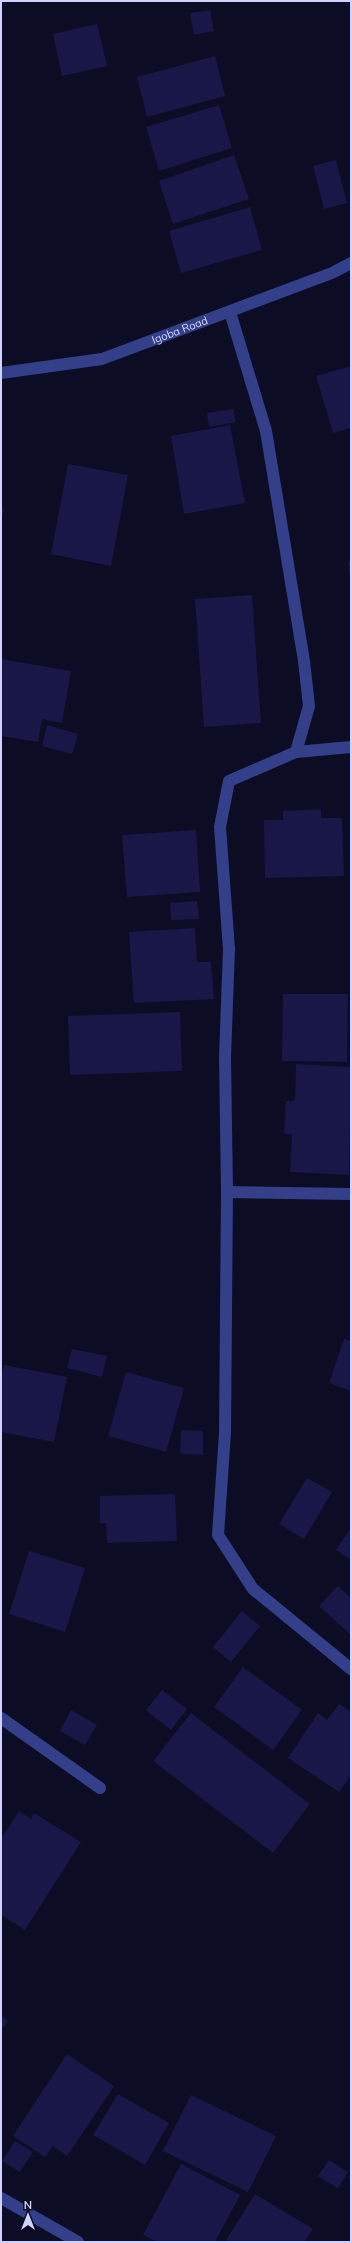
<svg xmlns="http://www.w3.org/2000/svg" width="352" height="2243" font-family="Mulish,sans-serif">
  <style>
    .building { fill: #181747 }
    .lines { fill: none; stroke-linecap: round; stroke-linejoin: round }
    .minor { stroke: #333f88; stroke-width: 12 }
    .labels { text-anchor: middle; stroke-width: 3; stroke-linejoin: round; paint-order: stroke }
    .street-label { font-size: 11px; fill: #d0d3ff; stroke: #0c0c25 }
  </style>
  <rect width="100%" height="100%" fill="#0c0c25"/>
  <g class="building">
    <polygon points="210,10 214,31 194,35 190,13"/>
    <polygon points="97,24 107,66 62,76 53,34"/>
    <polygon points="215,56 225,96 147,117 137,77"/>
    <polygon points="219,105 232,148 159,171 146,127"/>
    <polygon points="234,155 249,199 173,224 159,181"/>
    <polygon points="336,160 347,203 324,209 313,166"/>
    <polygon points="250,207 262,250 181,273 169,231"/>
    <polygon points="351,366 351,428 333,433 316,376"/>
    <polygon points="233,409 236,422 209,427 207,413"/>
    <polygon points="230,425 245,503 184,514 171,436"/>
    <polygon points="68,464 128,475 111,566 51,554"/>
    <polygon points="1,508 4,509 2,518 1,518"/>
    <polygon points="348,561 351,561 351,580 350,581"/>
    <polygon points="252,595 261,723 204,727 195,599"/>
    <polygon points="1,659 71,671 62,723 42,719 38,742 1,736"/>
    <polygon points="47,725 78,734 72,754 42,746"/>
    <polygon points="321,809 321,818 342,818 344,876 265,878 264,820 283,820 283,811"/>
    <polygon points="196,830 200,892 127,897 122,835"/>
    <polygon points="197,901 199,919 171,920 170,903"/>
    <polygon points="195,928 197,962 211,962 214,999 134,1003 129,932"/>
    <polygon points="283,994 348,994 347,1062 282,1061"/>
    <polygon points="180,1012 182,1071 70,1075 68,1016"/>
    <polygon points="296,1064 351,1067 349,1175 290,1172 292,1134 284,1134 286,1101 295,1101"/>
    <polygon points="344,1339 351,1341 351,1391 329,1383"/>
    <polygon points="72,1349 107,1356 102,1377 67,1368"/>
    <polygon points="4,1365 67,1377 54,1442 1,1432 1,1379"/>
    <polygon points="126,1372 184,1388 166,1452 108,1436"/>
    <polygon points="181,1430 203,1431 203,1455 180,1454"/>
    <polygon points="307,1478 332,1492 304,1539 279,1524"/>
    <polygon points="175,1494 177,1541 107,1543 106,1523 100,1523 100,1496"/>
    <polygon points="351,1528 351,1560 336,1550"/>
    <polygon points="29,1551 85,1568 65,1632 9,1614"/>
    <polygon points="338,1586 351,1598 351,1635 319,1606"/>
    <polygon points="242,1611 260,1626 231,1662 213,1647"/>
    <polygon points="243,1667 302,1710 273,1750 214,1707"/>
    <polygon points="162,1690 187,1709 171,1730 146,1710"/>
    <polygon points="339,1704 351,1712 351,1775 339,1792 288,1758 318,1713 327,1720"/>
    <polygon points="71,1710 97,1725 85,1745 60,1731"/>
    <polygon points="191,1713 310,1804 273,1853 153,1761"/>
    <polygon points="19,1811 31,1819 34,1813 81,1842 25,1930 1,1915 1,1839"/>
    <polygon points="1,2015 8,2020 1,2031"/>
    <polygon points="67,2054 114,2086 67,2156 53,2146 45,2157 13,2136"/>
    <polygon points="118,2094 169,2123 145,2165 93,2135"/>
    <polygon points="191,2095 276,2136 248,2192 163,2151"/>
    <polygon points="15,2141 33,2152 20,2172 2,2161"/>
    <polygon points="329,2160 348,2172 338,2189 318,2176"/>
    <polygon points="181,2164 240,2195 215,2242 157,2242 143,2235"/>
    <polygon points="255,2194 313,2229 304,2242 225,2242"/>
  </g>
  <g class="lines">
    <g class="minor">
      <polyline points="230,312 266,431 304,661 309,706 296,752 229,781 220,827 229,949 225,1057 227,1192 225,1433 218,1535 253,1589 351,1669"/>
      <path id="s1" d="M 1,373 L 102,359 L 332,273 L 351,263"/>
      <polyline points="296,752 351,747"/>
      <polyline points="227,1192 351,1194"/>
      <polyline points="1,1718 100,1788"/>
      <polyline points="1,2198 78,2242"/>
    </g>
  </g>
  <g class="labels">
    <g class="street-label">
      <text dy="4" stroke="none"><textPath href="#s1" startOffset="185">Igoba Road</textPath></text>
    </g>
  </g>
  <rect width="352" height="2243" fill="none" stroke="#d0d3ff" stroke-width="4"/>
  <g transform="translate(28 2215)" stroke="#0c0c25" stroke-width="3" paint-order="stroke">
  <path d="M0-3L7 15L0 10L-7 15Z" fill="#d0d3ff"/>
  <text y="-6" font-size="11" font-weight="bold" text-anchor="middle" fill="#d0d3ff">N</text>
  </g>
</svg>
